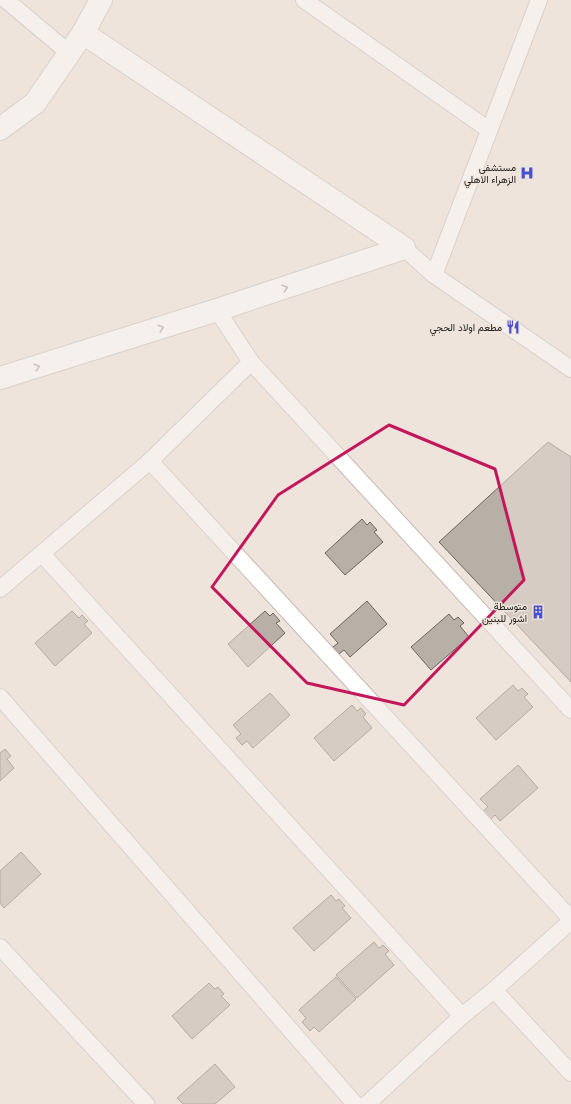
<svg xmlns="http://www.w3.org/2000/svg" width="571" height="1104" font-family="Quicksand,Vazirmatn,sans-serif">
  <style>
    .building { fill: #b8afa7; stroke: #6e665e }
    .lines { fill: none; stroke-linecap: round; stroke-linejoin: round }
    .street-casing { stroke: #c3bab1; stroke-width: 18 }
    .secondary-casing { stroke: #c3bab1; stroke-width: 24 }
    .street { stroke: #fff; stroke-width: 16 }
    .secondary { stroke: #fff; stroke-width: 22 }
    .oneway { stroke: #9d9b9a }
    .marked { fill: none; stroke: #c2185b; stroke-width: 3; stroke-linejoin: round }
    .labels { text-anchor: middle; stroke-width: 3; stroke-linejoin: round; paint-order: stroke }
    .poi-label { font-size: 10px; fill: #25211e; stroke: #eee4dc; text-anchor: end }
  </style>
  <rect width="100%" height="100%" fill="#eee4dc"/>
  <g class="building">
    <polygon points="548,442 571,457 571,682 439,542"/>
    <polygon points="362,519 367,525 370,522 377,530 374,532 383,542 345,575 325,553"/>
    <polygon points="367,601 387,624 350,657 344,650 339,654 333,647 338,643 330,634"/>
    <polygon points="72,611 79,618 82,615 88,621 84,624 92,633 55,666 35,643"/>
    <polygon points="265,611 270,616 273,613 280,621 276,623 285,633 248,667 228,644"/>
    <polygon points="449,614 454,620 458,617 464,623 460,626 469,637 431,670 411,647"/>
    <polygon points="513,685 518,691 522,688 528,694 524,697 533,707 496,740 476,718"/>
    <polygon points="270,693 290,715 253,748 247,741 242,745 236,738 241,734 233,725"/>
    <polygon points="352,705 357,711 361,708 366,714 363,717 372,728 334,761 314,738"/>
    <polygon points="5,749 11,756 7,759 14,768 0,781 0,753"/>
    <polygon points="518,765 538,788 500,821 495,815 490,820 483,811 488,807 480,799"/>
    <polygon points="21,852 41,874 4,908 0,903 0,871"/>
    <polygon points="331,895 336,901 339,899 345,906 342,908 351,918 314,951 293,928"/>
    <polygon points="374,942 379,948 383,945 389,951 385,954 394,965 357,998 336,975"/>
    <polygon points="336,977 356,999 319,1032 314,1027 310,1031 302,1022 306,1018 299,1010"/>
    <polygon points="209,983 215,989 218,987 224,994 221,996 230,1005 192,1039 172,1016"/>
    <polygon points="215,1064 235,1087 215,1104 183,1104 177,1098"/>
  </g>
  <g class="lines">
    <g class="street-casing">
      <g id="street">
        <polyline points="6,0 69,53"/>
        <polyline points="304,0 489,130"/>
        <polyline points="404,248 434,275 571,369"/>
        <polyline points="434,275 539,0"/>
        <polyline points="217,310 251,362 571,710"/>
        <polyline points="150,461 571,919"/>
        <polyline points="42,554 462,1016"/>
        <polyline points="0,589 150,461 251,362"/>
        <polyline points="0,697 355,1104"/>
        <polyline points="0,947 146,1104"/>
        <polyline points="494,990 571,1073"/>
        <polyline points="367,1104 462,1016 494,990 571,921"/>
      </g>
    </g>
    <g class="secondary-casing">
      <g id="secondary">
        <polyline points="83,33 404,248"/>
        <polyline points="0,129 35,103 83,33 101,0"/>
        <polyline points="0,378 217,310 404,248"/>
      </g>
    </g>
    <use href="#street" class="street"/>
    <use href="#secondary" class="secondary"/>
  </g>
  <defs><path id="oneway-chevron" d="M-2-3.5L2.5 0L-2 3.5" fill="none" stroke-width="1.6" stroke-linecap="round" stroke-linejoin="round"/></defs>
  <g class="oneway">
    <use href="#oneway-chevron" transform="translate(285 288) rotate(-18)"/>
    <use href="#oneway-chevron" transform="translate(161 328) rotate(-17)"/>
    <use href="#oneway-chevron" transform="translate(37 367) rotate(-17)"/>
  </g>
  <path d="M0 0H571V1104H0ZM 389,425 L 495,469 L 524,580 L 404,705 L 307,683 L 212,587 L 278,495 Z" fill="#eee4dc" fill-opacity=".55" fill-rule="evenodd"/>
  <path class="marked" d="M 389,425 L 495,469 L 524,580 L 404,705 L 307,683 L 212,587 L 278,495 Z"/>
  <defs>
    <g id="hospital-bare" transform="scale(1.08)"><path d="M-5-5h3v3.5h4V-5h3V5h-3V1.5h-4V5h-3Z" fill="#4851c7" stroke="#eee4dc" stroke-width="2.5" paint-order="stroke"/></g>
    <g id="restaurant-bare" transform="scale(1.08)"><path d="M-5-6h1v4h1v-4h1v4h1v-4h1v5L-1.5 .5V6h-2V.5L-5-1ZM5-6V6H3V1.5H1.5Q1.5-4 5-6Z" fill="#4851c7" stroke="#eee4dc" stroke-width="2.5" paint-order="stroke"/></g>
    <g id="building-bare" transform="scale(1.08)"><path d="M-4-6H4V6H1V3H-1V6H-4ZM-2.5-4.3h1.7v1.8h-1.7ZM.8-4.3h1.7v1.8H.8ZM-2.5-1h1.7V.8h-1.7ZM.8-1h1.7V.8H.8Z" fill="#4851c7" stroke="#eee4dc" stroke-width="2.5" paint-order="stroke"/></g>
  </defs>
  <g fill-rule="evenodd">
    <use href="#hospital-bare" x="527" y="173"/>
    <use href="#restaurant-bare" x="513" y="327"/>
    <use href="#building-bare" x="538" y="612"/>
  </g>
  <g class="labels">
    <g class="poi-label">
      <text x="516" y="171">مستشفى<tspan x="516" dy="12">الزهراء الاهلي</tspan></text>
      <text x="502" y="331">مطعم اولاد الحجي</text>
      <text x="527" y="610">متوسطة<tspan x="527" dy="12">اشور للبنين</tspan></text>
    </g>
  </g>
</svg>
